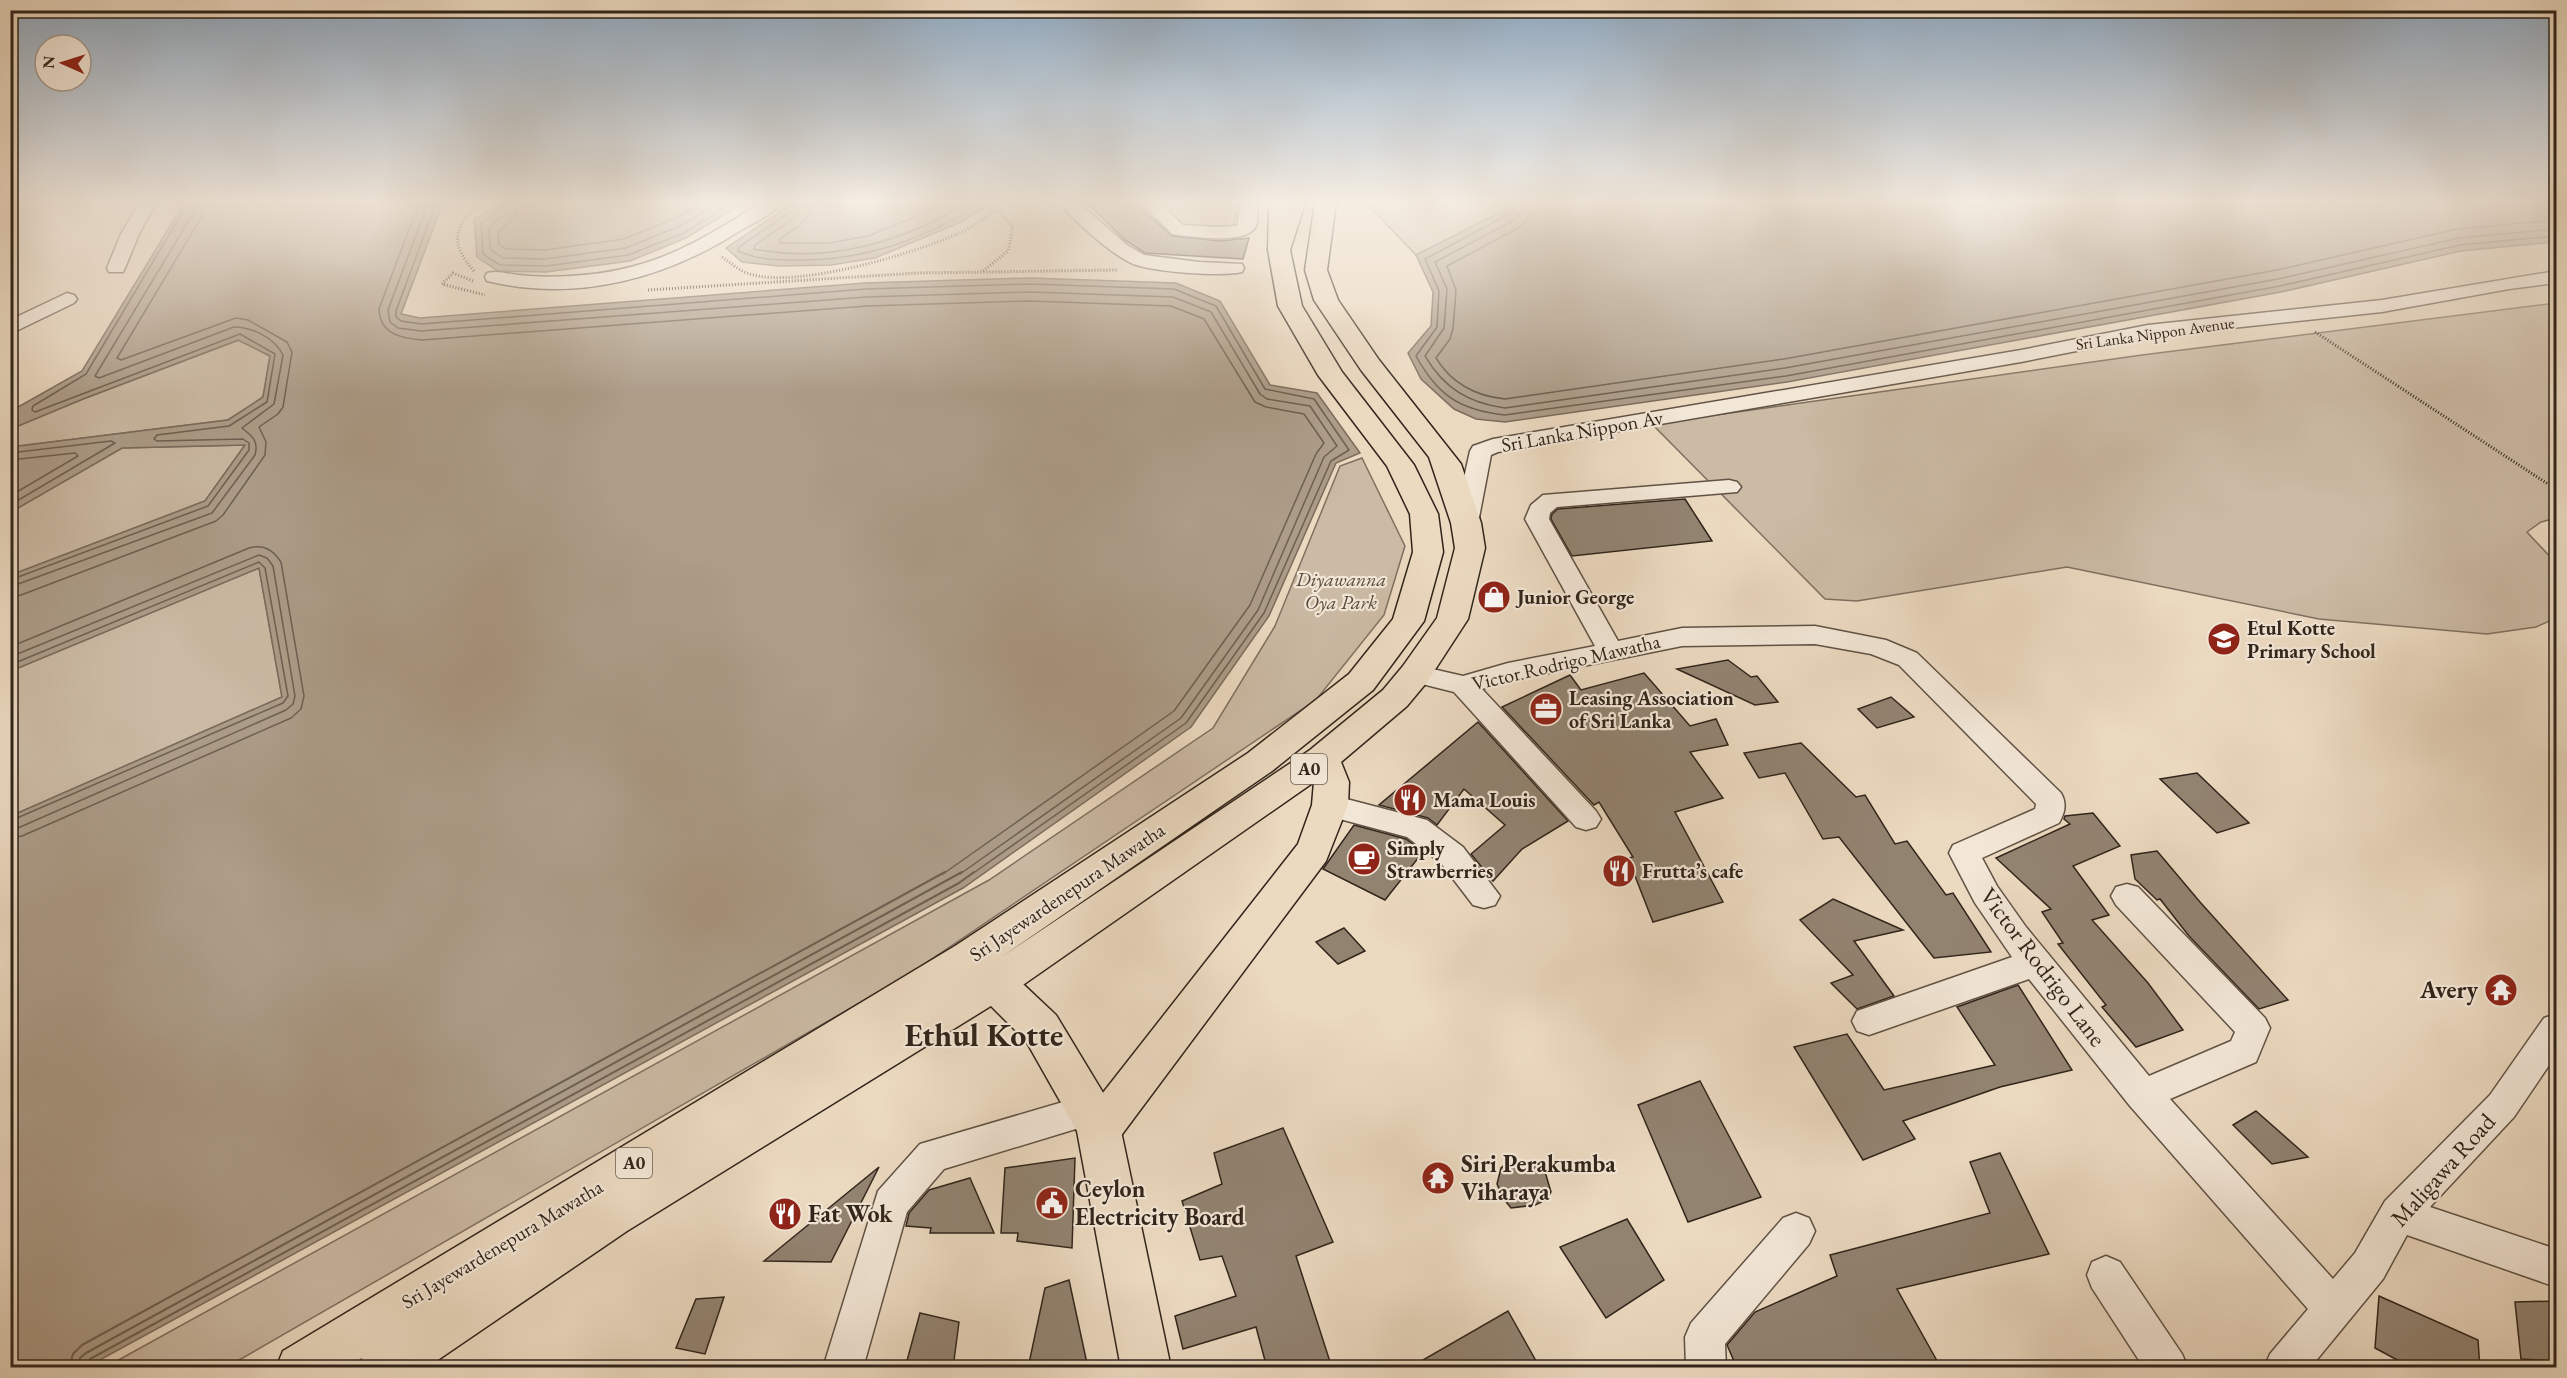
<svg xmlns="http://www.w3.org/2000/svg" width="2567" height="1378" font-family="'EB Garamond',serif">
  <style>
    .green { fill: #cbbaa4; stroke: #7e7060; stroke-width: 1.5 }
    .water { fill: #ac9c88; stroke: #7b6c5c; stroke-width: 1.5 }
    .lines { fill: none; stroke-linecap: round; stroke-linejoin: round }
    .shore-far1 { stroke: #6e6052; stroke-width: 1.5 }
    .shore { stroke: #6e6052; stroke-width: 2 }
    .building { fill: #928371; stroke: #31251b; stroke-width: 1.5 }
    .minor-casing { stroke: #605244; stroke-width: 3 }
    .major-casing { stroke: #31251b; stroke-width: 3 }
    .highway-casing { stroke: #31251b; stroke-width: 3 }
    .path { stroke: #31251b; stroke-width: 3; stroke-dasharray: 1 2; stroke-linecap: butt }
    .minor { fill: #f2e6d6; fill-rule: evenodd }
    .major { fill: #ebd9c0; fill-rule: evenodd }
    .highway { fill: #ebd9c0; fill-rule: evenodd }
    .labels { text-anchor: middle; stroke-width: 4.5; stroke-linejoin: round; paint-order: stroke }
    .far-street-label { font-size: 16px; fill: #31251b; stroke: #f2e6d6 }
    .shield { fill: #f2e6d6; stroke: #6b5f53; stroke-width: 1.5 }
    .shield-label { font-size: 18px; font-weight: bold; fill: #31251b }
    .street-label { font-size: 20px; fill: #31251b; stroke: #f2e6d6 }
    .park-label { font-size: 20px; font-style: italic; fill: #584a3d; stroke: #f2e6d6 }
    .poi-label { font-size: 20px; font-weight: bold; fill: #31251b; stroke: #f2e6d6; text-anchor: start }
    .near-street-label { font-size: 24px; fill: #31251b; stroke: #f2e6d6 }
    .near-poi-label { font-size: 24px; font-weight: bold; fill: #31251b; stroke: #f2e6d6; text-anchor: start }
    .near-district-label { font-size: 32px; font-weight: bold; fill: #31251b; stroke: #f2e6d6 }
  </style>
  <rect width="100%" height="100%" fill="#ebd9c0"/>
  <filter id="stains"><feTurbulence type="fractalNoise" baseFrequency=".00333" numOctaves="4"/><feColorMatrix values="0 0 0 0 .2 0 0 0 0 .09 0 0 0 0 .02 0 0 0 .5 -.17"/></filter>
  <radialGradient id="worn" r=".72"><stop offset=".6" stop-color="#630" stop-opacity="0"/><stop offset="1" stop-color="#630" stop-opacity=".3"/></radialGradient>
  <g class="green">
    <polygon points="1157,203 1238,203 1234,225 1226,227 1181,225"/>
    <polygon points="1366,203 1510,203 1509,208 1416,255"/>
    <polygon points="2556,303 2556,518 2541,522 2527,532 2556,563 2556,618 2536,627 2487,634 2319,619 2067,567 1857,601 1825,599 1652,424 2142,355"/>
    <polygon points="239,340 270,356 263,398 228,420 11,447 10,429 83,399"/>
    <polygon points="245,445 205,501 11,575 11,512 122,448"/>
    <polygon points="1362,458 1405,546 1384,615 1316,700 908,975 227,1367 104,1368 989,880 1213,728 1275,626 1340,466"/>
    <polygon points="259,568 282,697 11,816 11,671"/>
  </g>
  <g class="water">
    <polygon points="184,203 443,203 401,314 420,318 865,283 1030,278 1176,283 1220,301 1270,385 1317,393 1360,453 1336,463 1269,616 1191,727 963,888 87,1367 11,1367 11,816 282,697 259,568 11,671 11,575 205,501 245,445 122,448 11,512 11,447 228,420 263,397 270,356 238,340 83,399 11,429 11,411 82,371"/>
    <polygon points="500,203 743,203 686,238 630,261 546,272 498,271 477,257 474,220"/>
    <polygon points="793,203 985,203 984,207 961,222 875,258 831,265 779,266 742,262 726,248"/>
    <polygon points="1510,203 2556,203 2556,242 2461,251 2281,292 1787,382 1505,422 1476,419 1454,409 1421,379 1408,353 1431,326 1433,292 1416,255 1509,208"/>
  </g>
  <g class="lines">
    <g class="shore-far1">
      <path d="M 419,203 L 379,309 C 380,334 400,338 422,340 L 867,306 L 1030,301 L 1171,306 L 1204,319 L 1255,402 L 1266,407 L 1304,414 L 1324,443 L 1316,454 L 1250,605 L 1174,711 L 943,874"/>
      <polyline points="428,203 388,310 390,322 398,328 421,331 866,297 1030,292 1173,297 1211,312 1260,394 1267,399 1310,406 1337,446 1324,457 1258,610 1181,718 960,874"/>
      <polyline points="436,203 396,311 396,317 401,321 421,324 866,289 1030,284 1174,289 1216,306 1265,389 1314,399 1349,450 1331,461 1264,613 1186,723 972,874"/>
      <polyline points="502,203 500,210 481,223 483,254 500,265 546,266 628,255 684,233 732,203"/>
      <polyline points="510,203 506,214 489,227 490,249 503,258 545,259 626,248 680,226 718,203"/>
      <polyline points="519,203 514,218 498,232 499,244 506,249 545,250 624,239 676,218 701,203"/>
      <path d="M 795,203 L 793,210 L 739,247 L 738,251 C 757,260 776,260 797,260 C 861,261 926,240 979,203"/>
      <path d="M 803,203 L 798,215 L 755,245 L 754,249 C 826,264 905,242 966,203"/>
      <path d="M 812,203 C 810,222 794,229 780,239 L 780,243 L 829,243 L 868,236 L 949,203"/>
      <path d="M 1515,203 L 1511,213 L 1425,259 L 1439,291 L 1437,327 L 1416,356 C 1438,396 1460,410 1505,415 L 1786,376 L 2280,286 L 2460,245 L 2556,236"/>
      <path d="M 1523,203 L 1522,212 L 1516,219 L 1435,262 L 1447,289 L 1444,328 L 1425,356 C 1444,388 1468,403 1505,408 L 1785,368 L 2278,279 L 2459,238 L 2556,229"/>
      <path d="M 1532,203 L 1530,215 L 1522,226 L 1447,266 L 1456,290 L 1453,329 L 1450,339 L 1436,358 C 1452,384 1475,396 1505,399 L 1784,359 L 2277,270 L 2457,229 L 2556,220"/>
      <polyline points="10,453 111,441 115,443 10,505"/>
      <polyline points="10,460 75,453 78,456 10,496"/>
      <polyline points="10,580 208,506 249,450 249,443 243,439 157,441 154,439 157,435 229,426 267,402 275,354 240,334 35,412 32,410 33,406 86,374 188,203"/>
      <path d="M 10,587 L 212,513 L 255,455 C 259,441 252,436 242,428 L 274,404 L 283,355 C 275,338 252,327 234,327 L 99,378 L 95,376 L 194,212 L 196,203"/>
      <polyline points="10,597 21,595 216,521 223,515 265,455 266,442 259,427 278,414 283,407 292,352 287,342 248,320 236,318 121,360 117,358 202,216 205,203"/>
      <path d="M 10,647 L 249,548 C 264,544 273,550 281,562 L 304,696 L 301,709 L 291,718 L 22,836 L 10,838"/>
      <polyline points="10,657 259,555 267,558 273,566 295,696 293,704 286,710 18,828 10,829"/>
      <polyline points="10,665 259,562 265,568 288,696 283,703 10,821"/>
    </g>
    <g class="shore">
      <polyline points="69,1368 73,1354 82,1345 945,872"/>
      <polyline points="78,1368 80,1358 86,1353 962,872"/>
      <polyline points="86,1368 90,1359 959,883 974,872"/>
    </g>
  </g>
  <g class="building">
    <polygon points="1087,203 1135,203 1172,236 1220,241 1249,238 1243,259 1145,253 1125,240"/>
    <polygon points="1685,499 1712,541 1572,556 1551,519 1552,514 1558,509"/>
    <polygon points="1728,660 1751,677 1757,676 1778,702 1755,705 1677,669"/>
    <polygon points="1644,673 1690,726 1716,719 1728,745 1690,752 1723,798 1675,812 1723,902 1653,922 1628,858 1633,857 1599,802 1594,805 1502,707 1570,675 1581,690"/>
    <polygon points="1891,697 1914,717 1877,728 1858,709"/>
    <polygon points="1478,722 1568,821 1522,849 1493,881 1471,854 1505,825 1464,789 1437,825 1428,818 1379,805"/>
    <polygon points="1801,743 1856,797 1865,795 1895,844 1907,841 1946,895 1953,893 1991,952 1934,958 1839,837 1823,839 1785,773 1759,778 1744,753"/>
    <polygon points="2197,773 2249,823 2217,833 2160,779"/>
    <polygon points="2093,813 2120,846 2073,866 2109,915 2092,920 2148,983 2183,1030 2136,1047 2102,1007 2106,1005 2058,944 2063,943 2042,912 2051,909 1996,858 2070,824 2064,819 2065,816"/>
    <polygon points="1354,825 1406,839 1423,852 1385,900 1323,869"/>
    <polygon points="2157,851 2200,902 2288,1000 2259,1009 2189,936 2160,899 2157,900 2135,879 2131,855"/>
    <polygon points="1833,899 1903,930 1854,941 1894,996 1857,1009 1831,983 1853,975 1800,920"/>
    <polygon points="1344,928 1365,951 1338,964 1316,942"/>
    <polygon points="2018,985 2072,1070 2000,1087 1903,1121 1915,1139 1863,1160 1794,1047 1847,1034 1884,1090 1995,1065 1957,1007"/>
    <polygon points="1700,1081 1761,1197 1688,1222 1638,1105"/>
    <polygon points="2256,1111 2308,1157 2272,1164 2233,1125"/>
    <polygon points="1283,1128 1333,1242 1296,1256 1332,1368 1267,1368 1256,1327 1183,1349 1175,1316 1236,1296 1222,1256 1200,1260 1182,1201 1222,1184 1214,1153"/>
    <polygon points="2000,1153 2049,1254 1897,1289 1941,1368 1737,1368 1727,1345 1755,1312 1837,1276 1830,1255 1990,1213 1970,1162"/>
    <polygon points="1075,1158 1072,1248 1017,1241 1018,1233 1001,1233 1005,1168"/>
    <polygon points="1512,1159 1539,1168 1546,1175 1551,1192 1546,1200 1535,1205 1511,1208 1503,1198 1497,1184 1501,1168"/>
    <polygon points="879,1167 831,1262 764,1261"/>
    <polygon points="970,1178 994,1233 930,1233 931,1228 906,1226 909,1213 929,1190"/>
    <polygon points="1627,1219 1664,1280 1606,1318 1560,1247"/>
    <polygon points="1069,1280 1088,1368 1028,1368 1045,1288"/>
    <polygon points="2379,1296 2478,1340 2480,1368 2412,1368 2375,1348"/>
    <polygon points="724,1297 705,1354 676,1348 696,1299"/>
    <polygon points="2556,1301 2556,1361 2521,1359 2515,1302"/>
    <polygon points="1508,1311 1540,1368 1409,1368"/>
    <polygon points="920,1313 959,1322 953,1368 905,1368"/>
  </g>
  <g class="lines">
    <g class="minor-casing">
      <g id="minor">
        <polygon points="139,203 156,203 139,234 125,268 123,272 109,272 107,268 121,234"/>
        <path d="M 761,203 L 781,203 C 773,214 755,222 743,229 C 667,278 578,303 487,281 L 485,277 L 487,273 C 498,270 508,274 519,275 C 536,277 553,277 570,276 C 650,272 695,244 761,203 Z"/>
        <path d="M 1060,203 L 1079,203 L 1127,245 L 1144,255 L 1199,262 L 1242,264 L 1244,268 L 1242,272 C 1221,277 1150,272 1131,263 C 1112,254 1072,220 1060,203 Z"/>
        <path d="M 1141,203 L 1160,203 L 1183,225 L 1215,227 L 1237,226 L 1241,203 L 1257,203 C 1257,209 1259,220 1256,226 C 1247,245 1195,237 1178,235 L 1172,234 Z"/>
        <polygon points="2556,271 2556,283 2509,289 2382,312 2148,337 2021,362 1498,452 1491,455 1478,523 1474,528 1466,530 1458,528 1454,523 1470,451 1473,446 1493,439 2021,350 2148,325 2382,300"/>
        <polygon points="67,293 74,295 77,299 74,303 10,334 10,320"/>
        <path d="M 1729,480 L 1737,482 L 1741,487 L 1737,492 L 1557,507 L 1550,513 L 1549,519 L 1618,641 L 1682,628 L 1815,626 L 1886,640 L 1917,653 L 2061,793 C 2067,804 2065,812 2059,823 L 1982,858 L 1997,886 L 2026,927 L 2149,1076 L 2231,1041 L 2235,1032 L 2116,905 L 2111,896 L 2116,887 L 2127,884 L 2138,887 L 2265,1018 L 2270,1028 L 2256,1062 L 2170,1099 L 2333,1279 L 2355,1253 L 2385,1201 L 2490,1095 L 2544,1018 L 2556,1014 L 2556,1055 L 2514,1117 L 2430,1207 L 2556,1249 L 2556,1287 L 2407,1235 L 2383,1279 L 2310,1368 L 2264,1368 L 2270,1354 L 2308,1309 L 2130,1106 L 2029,979 L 1869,1035 L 1857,1031 L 1852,1021 L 1857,1011 L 2012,957 L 1975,903 L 1949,853 L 1953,845 L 2035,809 L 2036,804 L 1899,665 L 1871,654 L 1815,644 L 1682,646 L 1509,681 L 1482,689 L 1596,811 L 1601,819 L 1596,827 L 1586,830 L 1576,827 L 1454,692 L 1406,680 L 1402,674 L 1406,668 L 1415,665 L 1463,676 L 1508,663 L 1595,646 L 1525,519 L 1531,505 L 1543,495 Z"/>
        <polygon points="1331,795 1427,820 1463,847 1500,896 1495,905 1484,908 1473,905 1441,863 1407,837 1321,814 1316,806 1321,798"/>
        <polygon points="1090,1094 1102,1099 1108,1110 1102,1121 944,1169 907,1212 863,1368 823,1368 878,1191 920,1144"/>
        <polygon points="1796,1213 1809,1218 1815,1231 1809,1244 1725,1344 1726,1368 1686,1368 1685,1337 1691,1323 1783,1218"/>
        <polygon points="2106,1256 2120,1262 2182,1354 2188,1368 2144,1368 2092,1288 2087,1275 2092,1262"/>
      </g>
    </g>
    <g class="major-casing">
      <g id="major">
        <polygon points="1269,203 1291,203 1290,250 1287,255 1279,257 1271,255 1268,250"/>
        <polygon points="975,948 989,952 1056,1015 1105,1096 1121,1131 1171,1368 1121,1368 1077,1131 1026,1041 961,976 955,964 961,952"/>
      </g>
    </g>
    <g class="highway-casing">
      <polygon id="highway" points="1284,203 1305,203 1290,250 1302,306 1342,372 1414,465 1438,514 1443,552 1424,621 1373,690 1272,771 1000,958 1310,750 1383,690 1403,666 1437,618 1455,548 1451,523 1429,457 1361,370 1314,300 1305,270 1315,203 1336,203 1327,270 1338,300 1379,360 1461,464 1481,523 1485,548 1468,619 1427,682 1407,706 1341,762 1349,782 1348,805 1326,861 1114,1145 1099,1151 1084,1145 1077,1131 1084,1117 1298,844 1312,805 1314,782 1007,996 627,1231 426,1368 358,1368 362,1358 346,1368 276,1368 283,1351 955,946 1248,753 1349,674 1393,619 1413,552 1410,514 1387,466 1318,375 1278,306 1268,250"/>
    </g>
    <g class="path">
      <path d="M 722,257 C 731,263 739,271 750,274 C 795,289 913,254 957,234 C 974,227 988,216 1002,203"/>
      <path d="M 474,271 C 449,243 453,224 483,203"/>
      <polyline points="983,271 1008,251 1013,227 997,210"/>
      <polyline points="473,281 453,273 442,284 485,295"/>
      <polyline points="648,290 918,273 1117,270"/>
      <polyline points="2315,332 2548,484"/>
    </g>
    <use href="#minor" class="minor"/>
    <use href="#major" class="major"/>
    <use href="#highway" class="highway"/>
  </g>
  <linearGradient id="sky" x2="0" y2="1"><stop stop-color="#90aac2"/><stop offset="0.51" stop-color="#f6eee3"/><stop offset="1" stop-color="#f6eee3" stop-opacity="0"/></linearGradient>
  <rect width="2567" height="395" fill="url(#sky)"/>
  <defs>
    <g id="shop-disc" transform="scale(1.725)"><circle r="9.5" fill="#8f2418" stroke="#f2e6d6"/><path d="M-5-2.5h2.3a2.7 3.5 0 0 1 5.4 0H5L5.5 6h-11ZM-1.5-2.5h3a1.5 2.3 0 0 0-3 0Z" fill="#fff"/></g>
    <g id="school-disc" transform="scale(1.725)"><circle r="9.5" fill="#8f2418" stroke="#f2e6d6"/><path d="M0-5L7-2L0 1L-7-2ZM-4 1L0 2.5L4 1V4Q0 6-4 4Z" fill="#fff"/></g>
    <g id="office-disc" transform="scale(1.725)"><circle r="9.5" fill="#8f2418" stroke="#f2e6d6"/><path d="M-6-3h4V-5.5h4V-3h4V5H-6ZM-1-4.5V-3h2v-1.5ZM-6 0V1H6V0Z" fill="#fff"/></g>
    <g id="restaurant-disc" transform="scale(1.725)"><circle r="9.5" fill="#8f2418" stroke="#f2e6d6"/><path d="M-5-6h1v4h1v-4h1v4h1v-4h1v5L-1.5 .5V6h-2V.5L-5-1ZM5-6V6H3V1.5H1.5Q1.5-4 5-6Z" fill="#fff"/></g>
    <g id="cafe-disc" transform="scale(1.725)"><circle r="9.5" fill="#8f2418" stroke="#f2e6d6"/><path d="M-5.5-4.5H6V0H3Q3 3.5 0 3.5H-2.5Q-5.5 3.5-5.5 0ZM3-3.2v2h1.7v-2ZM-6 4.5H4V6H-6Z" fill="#fff"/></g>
    <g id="temple-disc" transform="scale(1.725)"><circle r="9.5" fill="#8f2418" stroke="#f2e6d6"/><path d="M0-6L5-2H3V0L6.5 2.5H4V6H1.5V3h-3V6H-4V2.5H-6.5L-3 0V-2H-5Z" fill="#fff"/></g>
    <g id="civic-disc" transform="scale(1.725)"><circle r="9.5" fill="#8f2418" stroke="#f2e6d6"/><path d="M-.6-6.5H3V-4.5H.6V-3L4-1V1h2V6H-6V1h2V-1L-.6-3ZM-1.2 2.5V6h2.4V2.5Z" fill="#fff"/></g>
  </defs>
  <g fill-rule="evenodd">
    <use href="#shop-disc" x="1494" y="597"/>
    <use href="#school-disc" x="2224" y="639"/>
    <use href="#office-disc" x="1546" y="709"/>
    <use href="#restaurant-disc" x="1410" y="800"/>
    <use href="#cafe-disc" x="1364" y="859"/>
    <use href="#restaurant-disc" x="1619" y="871"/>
    <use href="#temple-disc" x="2501" y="990"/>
    <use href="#temple-disc" x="1438" y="1178"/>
    <use href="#civic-disc" x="1052" y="1203"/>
    <use href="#restaurant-disc" x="785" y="1214"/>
  </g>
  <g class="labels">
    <g class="far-street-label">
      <text transform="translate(2155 333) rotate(-8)" y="6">Sri Lanka Nippon Avenue</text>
    </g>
    <g class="shield">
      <rect x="1291" y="754" width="36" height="30" rx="4.5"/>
      <rect x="616" y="1148" width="36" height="30" rx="4.5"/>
    </g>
    <g class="shield-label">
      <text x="1309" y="775">A0</text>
      <text x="634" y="1169">A0</text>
    </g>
    <g class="street-label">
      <text transform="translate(1582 431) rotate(-10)" y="7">Sri Lanka Nippon Av</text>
      <text transform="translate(1566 662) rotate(-13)" y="7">Victor Rodrigo Mawatha</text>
      <text transform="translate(1067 892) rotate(-34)" y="7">Sri Jayewardenepura Mawatha</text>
      <text transform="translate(502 1244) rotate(-31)" y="7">Sri Jayewardenepura Mawatha</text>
    </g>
    <g class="park-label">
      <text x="1341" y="586">Diyawanna<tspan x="1341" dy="23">Oya Park</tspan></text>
    </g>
    <g class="poi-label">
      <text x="1517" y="604">Junior George</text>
      <text x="2247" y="635">Etul Kotte<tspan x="2247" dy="23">Primary School</tspan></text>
      <text x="1569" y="705">Leasing Association<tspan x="1569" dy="23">of Sri Lanka</tspan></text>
      <text x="1433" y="807">Mama Louis</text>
      <text x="1387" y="855">Simply<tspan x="1387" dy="23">Strawberries</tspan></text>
      <text x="1642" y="878">Frutta’s cafe</text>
    </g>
    <g class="near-street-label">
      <text transform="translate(2043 967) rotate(53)" y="8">Victor Rodrigo Lane</text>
      <text transform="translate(2443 1170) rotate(-48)" y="8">Maligawa Road</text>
    </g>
    <g class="near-poi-label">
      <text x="2478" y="998" text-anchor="end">Avery</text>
      <text x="1461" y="1172">Siri Perakumba<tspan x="1461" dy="28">Viharaya</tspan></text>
      <text x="1075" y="1197">Ceylon<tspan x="1075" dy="28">Electricity Board</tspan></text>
      <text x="808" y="1222">Fat Wok</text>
    </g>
    <g class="near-district-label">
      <text x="984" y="1046">Ethul Kotte</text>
    </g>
  </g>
  <rect width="2567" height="1378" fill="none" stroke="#ebd9c0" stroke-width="36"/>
  <rect x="12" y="12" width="2543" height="1354" fill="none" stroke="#31251b" stroke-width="3"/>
  <rect x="18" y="18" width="2531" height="1342" fill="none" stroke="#31251b" stroke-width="1.5"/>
  <g transform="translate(63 63) rotate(273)"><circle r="28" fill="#f2e6d6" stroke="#a5998b" stroke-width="1.5"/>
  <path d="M0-4.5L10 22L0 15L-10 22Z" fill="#8f2418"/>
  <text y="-9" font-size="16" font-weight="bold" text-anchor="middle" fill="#31251b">N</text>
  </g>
  <rect width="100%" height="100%" filter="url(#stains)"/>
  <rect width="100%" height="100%" fill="url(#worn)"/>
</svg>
